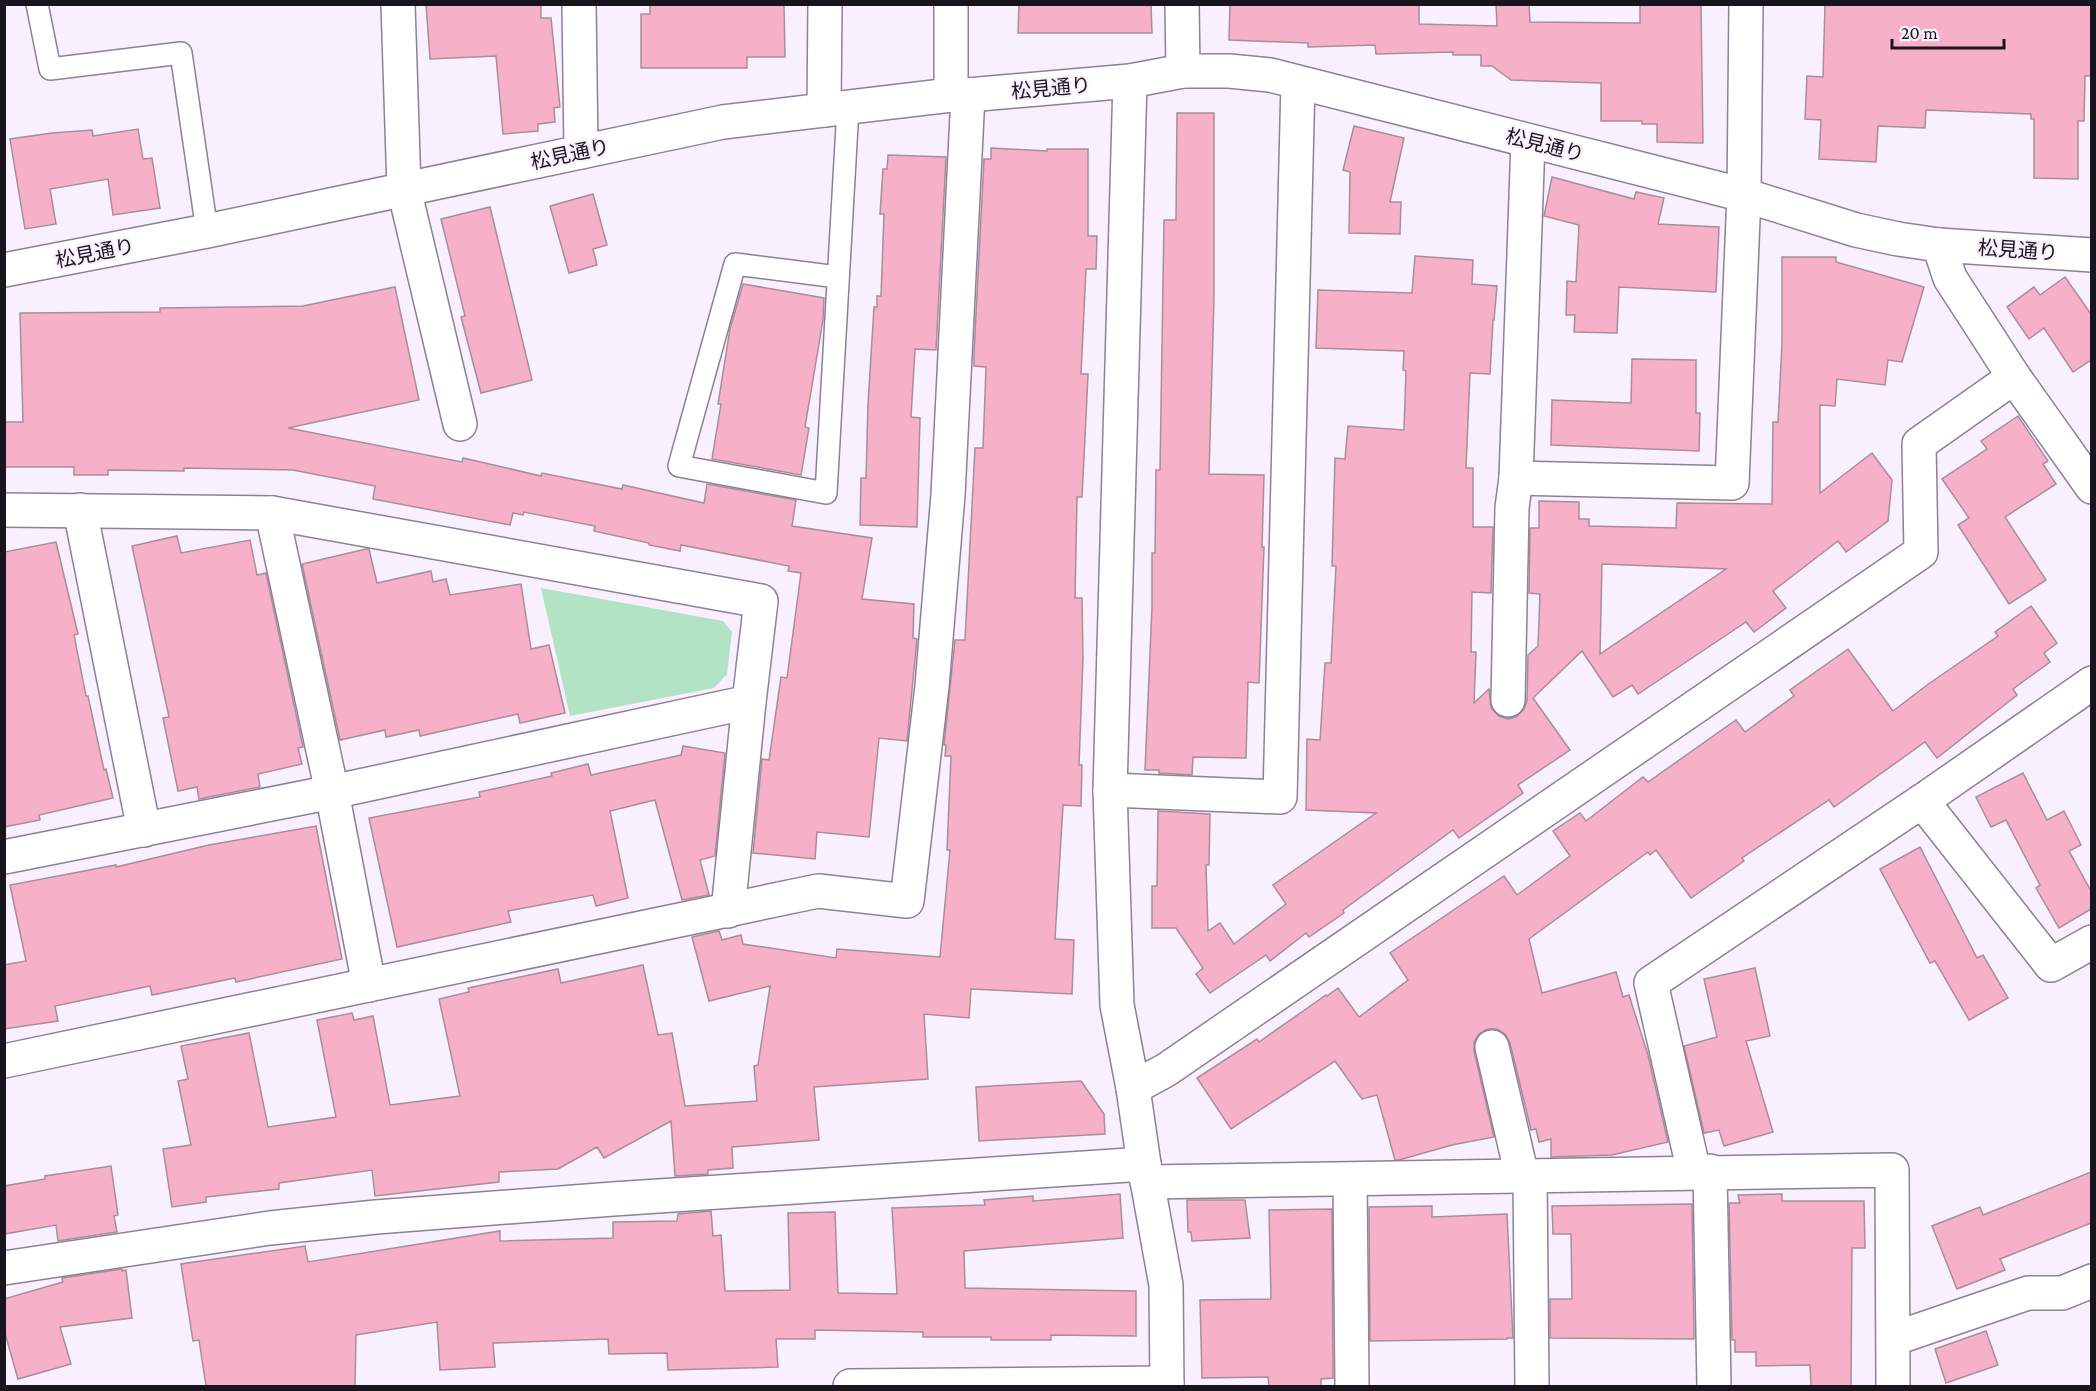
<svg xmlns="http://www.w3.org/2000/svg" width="2096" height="1391" font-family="'Crimson Pro','Noto Sans JP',serif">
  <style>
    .green { fill: #b1e3c4 }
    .building { fill: #f6b0c8; stroke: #a98e97; stroke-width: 1.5; fill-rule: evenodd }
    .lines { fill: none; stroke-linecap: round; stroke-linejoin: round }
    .service-casing { stroke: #8c8196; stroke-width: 24 }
    .minor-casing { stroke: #8c8196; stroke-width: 36 }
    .tertiary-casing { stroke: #8c8196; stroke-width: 36 }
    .service { stroke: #fff; stroke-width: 21 }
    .minor { stroke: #fff; stroke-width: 33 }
    .tertiary { stroke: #fff; stroke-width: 33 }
    .labels { text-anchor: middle; stroke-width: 4.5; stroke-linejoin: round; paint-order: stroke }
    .street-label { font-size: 20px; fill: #19151c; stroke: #f8f0ff }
  </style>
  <rect width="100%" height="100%" fill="#f8f0ff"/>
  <polygon class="green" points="541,588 723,621 732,632 727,674 714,688 570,716"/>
  <g class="building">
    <polygon points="426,4 541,4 541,18 551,18 560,107 554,108 555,122 538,124 538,131 503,134 496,56 430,59"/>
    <polygon points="650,4 784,4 785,57 747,57 747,68 641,68 641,14 650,14"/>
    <polygon points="1019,4 1151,4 1152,33 1018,33"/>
    <polygon points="1230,4 1419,4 1419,24 1497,26 1496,4 1529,4 1530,22 1640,23 1640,4 1701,4 1703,143 1657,142 1657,124 1642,124 1642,121 1601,121 1601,83 1511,80 1492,66 1481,66 1481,55 1453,55 1453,52 1376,54 1375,45 1308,47 1308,43 1229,40"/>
    <polygon points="1825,4 2091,4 2091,76 2085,76 2084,121 2078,121 2078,179 2034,178 2034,119 2031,119 2031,114 1926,110 1925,128 1878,126 1876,162 1819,159 1821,120 1805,119 1807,76 1823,77"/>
    <polygon points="1177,113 1214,113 1214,298 1209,474 1264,475 1262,547 1264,547 1259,683 1248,682 1246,758 1193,757 1192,775 1159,773 1159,770 1145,770 1152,607 1152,553 1155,553 1156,470 1160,470 1164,220 1176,220"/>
    <polygon points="1354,126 1404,138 1390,202 1401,202 1400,234 1349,233 1350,172 1343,170"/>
    <polygon points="138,129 143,159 152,158 160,208 113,215 108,179 50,189 56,224 25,229 10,139 52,133 92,130 93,136"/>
    <polygon points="991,148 1047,151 1047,149 1088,149 1088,236 1097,236 1096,269 1086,269 1081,374 1088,374 1086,417 1082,497 1077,497 1075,598 1082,598 1083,658 1079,765 1082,765 1081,806 1063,805 1055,939 1074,940 1072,994 971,989 969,1018 924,1014 928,1079 814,1087 819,1140 732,1147 733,1168 708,1170 708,1174 675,1176 671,1121 604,1158 597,1147 558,1169 499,1172 499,1182 375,1196 372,1170 279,1183 279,1189 206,1197 206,1202 172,1207 163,1149 191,1145 178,1081 188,1079 181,1046 249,1033 268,1127 336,1117 317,1020 352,1013 354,1020 373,1016 390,1105 460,1096 439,999 469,992 468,988 558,969 561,983 643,965 658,1035 672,1033 685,1106 757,1101 754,1066 758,1065 770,986 709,1001 692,937 719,931 722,940 741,935 743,944 836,958 837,949 940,957 950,850 947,850 951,756 945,756 946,745 944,745 955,640 965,640 975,448 983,448 986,367 974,366 974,353 984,159 991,159"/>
    <polygon points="888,155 946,157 936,350 915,349 911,417 920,418 917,527 860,525 861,478 866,478 868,404 874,307 877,307 877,296 881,296 884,214 880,214 883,169 887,169"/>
    <polygon points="1552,177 1634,199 1636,192 1664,198 1658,224 1719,227 1716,292 1619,287 1617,333 1574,332 1575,315 1566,315 1567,281 1576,282 1579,225 1544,216"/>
    <polygon points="593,194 607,245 593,249 597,265 569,273 550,206"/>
    <polygon points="490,207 532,380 481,393 461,317 465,316 441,219"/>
    <path d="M 1415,256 L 1473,260 L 1472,284 L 1497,286 L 1494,320 L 1493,320 L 1490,374 L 1470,373 L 1466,468 L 1473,468 L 1473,527 L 1493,527 L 1491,593 L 1472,592 L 1471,652 L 1476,652 L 1474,703 L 1489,689 L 1491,708 L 1499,716 L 1508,719 L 1516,717 L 1524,709 L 1527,700 L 1528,655 L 1538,646 L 1540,594 L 1529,593 L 1530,528 L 1539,528 L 1539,501 L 1579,502 L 1579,519 L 1589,519 L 1589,526 L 1676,528 L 1677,503 L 1772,504 L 1773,422 L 1778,422 L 1782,343 L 1782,257 L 1836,257 L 1836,262 L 1924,287 L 1902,362 L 1888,360 L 1885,385 L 1837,379 L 1835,406 L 1820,405 L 1820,493 L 1872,453 L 1892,480 L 1888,521 L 1846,552 L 1838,541 L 1773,591 L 1786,608 L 1754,632 L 1746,622 L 1638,694 L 1632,685 L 1613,697 L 1582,651 L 1533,698 L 1570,750 L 1518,785 L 1523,793 L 1459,838 L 1453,830 L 1343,910 L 1344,913 L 1309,937 L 1306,933 L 1270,961 L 1266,955 L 1210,993 L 1196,974 L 1203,968 L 1176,928 L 1152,928 L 1152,886 L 1157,886 L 1158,811 L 1210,814 L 1209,865 L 1206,865 L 1208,931 L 1220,923 L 1234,944 L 1286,904 L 1273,885 L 1376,813 L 1306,810 L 1307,739 L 1320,740 L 1325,663 L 1331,663 L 1336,566 L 1332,566 L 1335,458 L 1345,459 L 1348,426 L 1404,430 L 1406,371 L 1403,370 L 1404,351 L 1316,348 L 1318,290 L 1412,293 ZM 1602,564 L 1726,569 L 1600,654 Z"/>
    <polygon points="2065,277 2091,314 2091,360 2073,372 2044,328 2029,339 2007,307 2034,287 2040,295"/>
    <polygon points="743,284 824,298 823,320 805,427 809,428 801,475 712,459 721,404 718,404 730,329"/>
    <polygon points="395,287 419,400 288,428 462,462 463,458 541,476 542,473 622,489 623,485 704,503 707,484 796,500 792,526 872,538 862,599 914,604 913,638 917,639 907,741 879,738 869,837 817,832 815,859 753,853 762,759 769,760 781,677 787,678 801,573 788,571 789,566 681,545 680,551 649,545 649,543 594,531 595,526 524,512 523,515 513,513 510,525 373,499 375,486 293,470 184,468 184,471 108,470 108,475 74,475 74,467 4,467 4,422 23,422 20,313 160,312 160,308 303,306"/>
    <polygon points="1632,359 1696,360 1696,413 1700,413 1699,451 1551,445 1552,400 1631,403"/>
    <polygon points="2018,416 2048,461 2043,464 2056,484 2005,517 2046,580 2009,604 1958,525 1969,518 1942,479 1987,449 1981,441"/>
    <polygon points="177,536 181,553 250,540 257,575 266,573 303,747 298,748 302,764 258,774 260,787 199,799 197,787 178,791 163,718 169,717 132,546"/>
    <polygon points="56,542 78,634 74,635 86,696 88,696 104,770 106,769 113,798 39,815 40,820 4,827 4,552"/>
    <polygon points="366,549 369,549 377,583 431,571 433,582 446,579 450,595 521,584 531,649 549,645 565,713 520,723 518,714 420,736 419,730 386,737 385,730 340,740 302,564"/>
    <polygon points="2031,606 2057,643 2044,653 2050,662 2013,689 2017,695 1937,758 1925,742 1834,807 1829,800 1742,858 1744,861 1691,898 1656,850 1650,855 1648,852 1529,939 1542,993 1616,972 1623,997 1629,995 1648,1055 1668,1142 1612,1155 1551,1157 1551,1139 1539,1142 1536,1129 1531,1130 1510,1043 1505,1034 1497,1029 1487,1029 1479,1034 1474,1042 1474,1051 1494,1137 1452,1145 1399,1160 1395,1160 1377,1095 1362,1099 1335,1061 1231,1129 1197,1078 1257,1039 1259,1042 1326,995 1327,996 1338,988 1359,1017 1408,980 1390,953 1504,876 1517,895 1570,856 1553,831 1580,813 1586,821 1643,777 1648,782 1736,720 1745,732 1794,696 1790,690 1848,649 1893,711 1927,685 1998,636 1995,632"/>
    <polygon points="683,746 725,753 715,856 700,860 709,895 682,900 655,800 610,811 628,898 596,906 593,895 508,911 511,922 397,947 369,818 480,797 479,792 552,776 551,773 588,764 591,775 681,755"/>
    <polygon points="2023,773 2047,820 2064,811 2081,845 2069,851 2091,891 2091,909 2059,928 2036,888 2040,885 2006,820 1991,827 1976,797"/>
    <polygon points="316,826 342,959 236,982 235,978 152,995 150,986 55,1006 58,1021 4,1029 4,965 26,961 10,885 116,865 116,867 209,845"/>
    <polygon points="1920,847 1977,958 1983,955 2008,998 1969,1020 1935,961 1930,963 1880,869"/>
    <polygon points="1755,968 1770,1036 1746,1041 1773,1132 1724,1146 1719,1130 1704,1133 1684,1046 1717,1037 1704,979"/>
    <polygon points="1081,1081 1104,1114 1105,1134 979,1141 976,1087"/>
    <polygon points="111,1166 118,1215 114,1216 117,1232 58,1241 56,1225 4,1234 4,1186 45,1179 45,1176"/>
    <polygon points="2091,1172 2091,1223 2000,1259 2005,1270 1957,1289 1932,1226 1980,1207 1983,1215"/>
    <polygon points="1120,1194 1123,1238 964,1251 965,1288 1136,1291 1136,1336 1051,1335 1051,1340 991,1340 991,1337 923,1337 923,1332 815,1330 815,1339 776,1339 778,1367 668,1370 667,1353 609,1354 608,1339 493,1343 495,1367 440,1370 437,1322 356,1335 355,1386 206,1386 199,1340 193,1341 181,1264 305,1246 308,1262 500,1231 500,1241 613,1238 613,1222 677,1221 678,1214 711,1211 713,1236 721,1235 725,1291 790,1290 788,1213 835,1212 838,1293 897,1294 892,1208 985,1205 984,1200 1033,1196 1033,1201"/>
    <polygon points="1782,1194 1782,1201 1864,1201 1865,1248 1852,1248 1851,1386 1811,1386 1810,1365 1756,1366 1756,1352 1735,1352 1735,1340 1732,1340 1729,1203 1740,1203 1738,1195"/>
    <polygon points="1187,1200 1245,1200 1250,1238 1192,1241 1191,1232 1188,1232"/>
    <polygon points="1692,1204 1694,1339 1550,1338 1550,1299 1572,1299 1571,1234 1553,1234 1552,1206"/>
    <polygon points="1432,1206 1432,1217 1507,1214 1513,1338 1507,1338 1507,1339 1370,1341 1369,1207"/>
    <polygon points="1332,1209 1333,1378 1321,1379 1321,1386 1269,1386 1268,1377 1202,1378 1200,1300 1271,1299 1269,1210"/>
    <polygon points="122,1269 122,1271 126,1270 132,1318 60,1327 71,1364 18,1379 4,1330 4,1299 63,1282 62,1278"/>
    <polygon points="1986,1331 1998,1365 1946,1383 1935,1349"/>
  </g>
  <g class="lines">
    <g class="service-casing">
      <g id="service">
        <polyline points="37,4 50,69 181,53 207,231"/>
        <polyline points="838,277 735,264 679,466 826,493 848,108"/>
      </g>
    </g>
    <g class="minor-casing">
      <g id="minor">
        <polyline points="398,4 404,189 460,424"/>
        <polyline points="579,4 581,152"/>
        <polyline points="951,4 951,95"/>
        <polyline points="1182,4 1183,71"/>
        <polyline points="1130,81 1110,790 1117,1005 1133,1088 1144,1164 1166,1285 1167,1386"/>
        <polyline points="824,110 825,4"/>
        <polyline points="1528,141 1516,478 1732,483 1744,195 1746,4"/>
        <polyline points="1939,245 1950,278 2014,377 2092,487"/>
        <polyline points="4,510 272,513 761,601 749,702 728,911"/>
        <polyline points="80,510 144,830"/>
        <polyline points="272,513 332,792 369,985"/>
        <polyline points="1508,700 1512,508 1516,478"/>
        <polyline points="1110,790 1280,797 1298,83"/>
        <polyline points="1922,801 2092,683"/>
        <polyline points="4,857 332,792 749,702"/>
        <polyline points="1492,1047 1522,1176"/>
        <polyline points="4,1061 818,891 907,901 932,686 948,495 968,95"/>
        <polyline points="1133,1088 1166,1070 1921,552 1919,444 2014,377"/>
        <polyline points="1710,1171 1714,1386"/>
        <polyline points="1694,1172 1651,983 1922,801 2051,965 2092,942"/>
        <polyline points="1530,1176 1532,1386"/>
        <polyline points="1350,1180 1352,1386"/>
        <path d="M 1147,1182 C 1395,1180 1644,1172 1892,1170 L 1893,1386"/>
        <polyline points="4,1268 270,1228 376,1217 613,1199 1144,1164"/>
        <polyline points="1893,1339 2028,1293 2062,1293 2092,1281"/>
        <polyline points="850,1386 1167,1383"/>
      </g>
    </g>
    <g class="tertiary-casing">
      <polyline id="tertiary" points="4,270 207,231 723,122 951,95 968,95 1130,81 1183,71 1229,71 1270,75 1744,195 1856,230 1898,239 1939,245 2092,255"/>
    </g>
    <use href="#service" class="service"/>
    <use href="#minor" class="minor"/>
    <use href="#tertiary" class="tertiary"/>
  </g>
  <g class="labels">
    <g class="street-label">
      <text transform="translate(1051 88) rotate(-5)" y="7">松見通り</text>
      <text transform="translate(1545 145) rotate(14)" y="7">松見通り</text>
      <text transform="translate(570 154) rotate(-12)" y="7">松見通り</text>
      <text transform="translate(2018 250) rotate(4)" y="7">松見通り</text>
      <text transform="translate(95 253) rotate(-11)" y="7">松見通り</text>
    </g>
  </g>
  <rect width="2096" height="1391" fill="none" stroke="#19151c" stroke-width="12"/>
  <path d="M1892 39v9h112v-9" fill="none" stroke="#19151c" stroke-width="3"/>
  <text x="1901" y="39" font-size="18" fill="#19151c" stroke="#f8f0ff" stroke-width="4.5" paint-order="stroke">20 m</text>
</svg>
